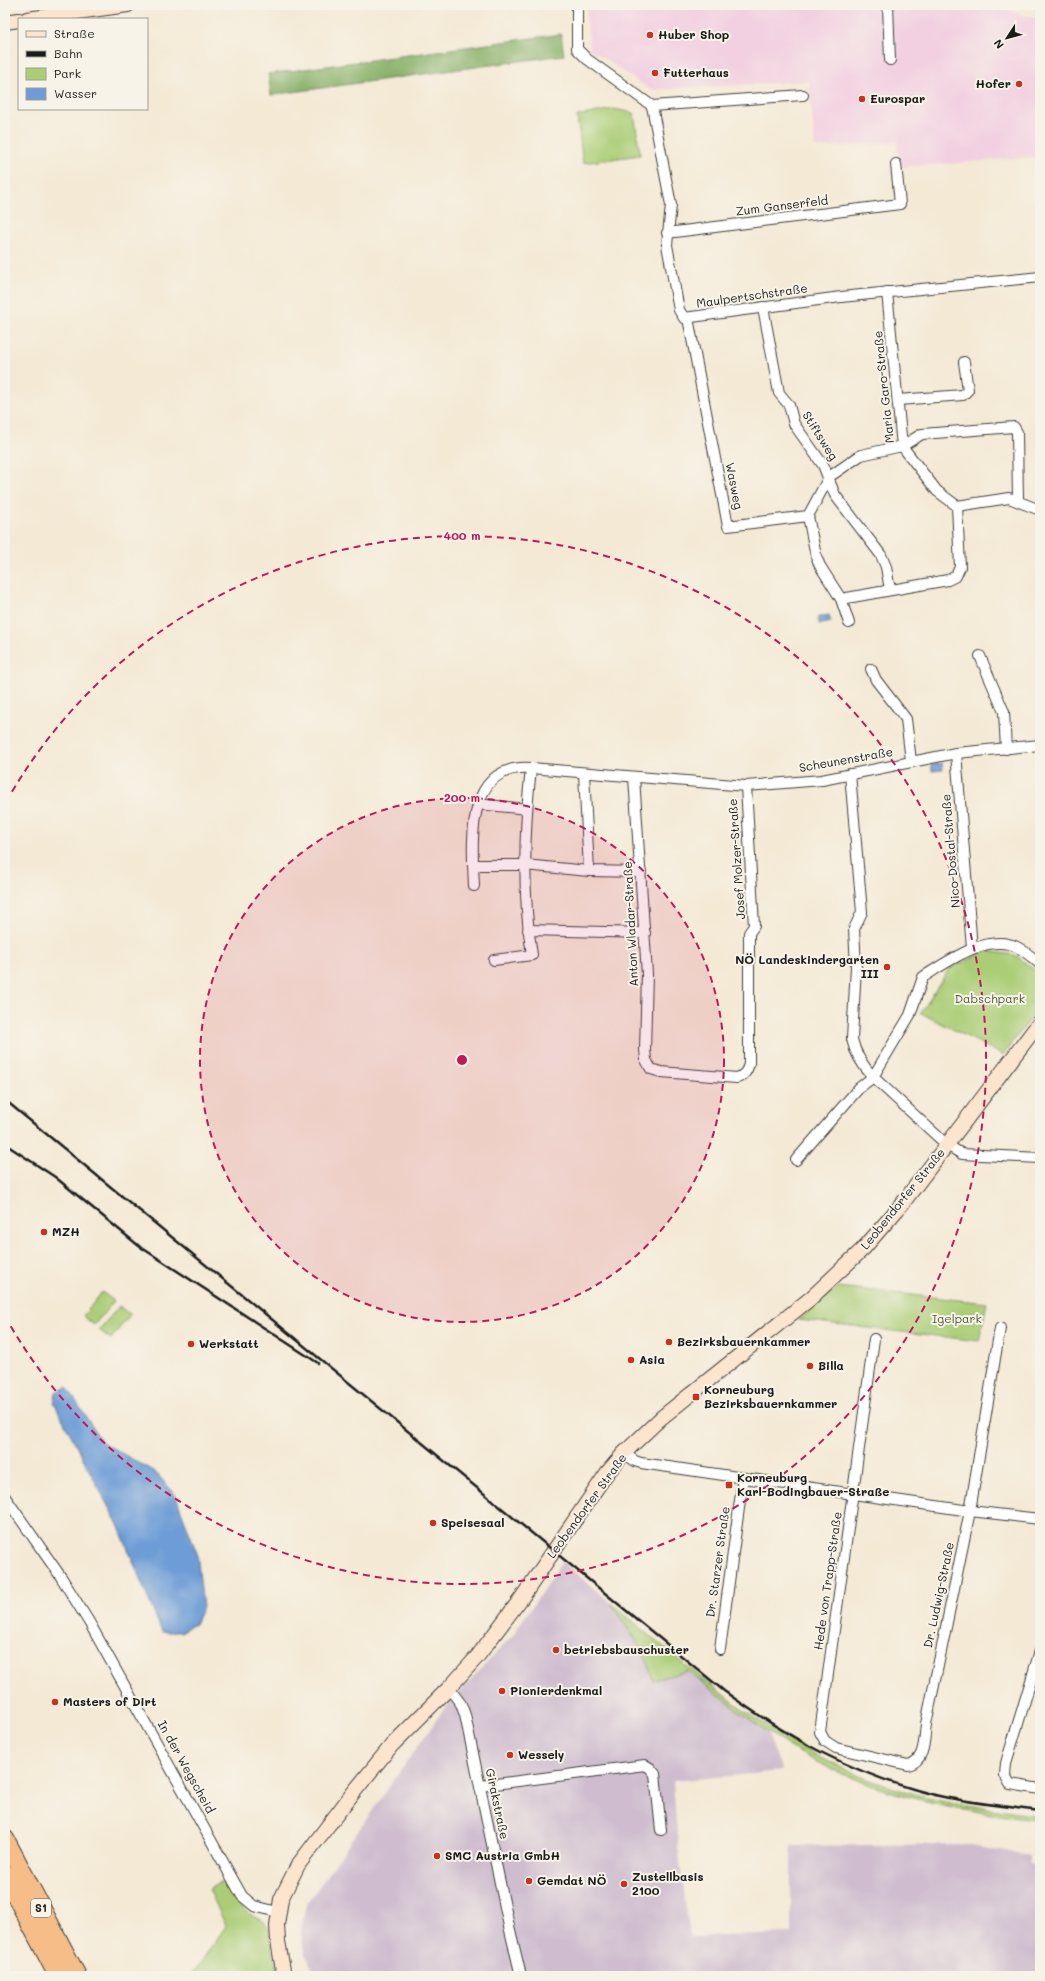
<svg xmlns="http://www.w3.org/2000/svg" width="1045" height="1981" font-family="Mali,sans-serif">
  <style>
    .built { fill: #f2cfe1 }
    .industrial { fill: #cfbdcf }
    .green { fill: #aacd76; stroke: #637449 }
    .forest { fill: #87b067; stroke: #526642 }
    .water { fill: #6d9cd6; stroke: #445c79 }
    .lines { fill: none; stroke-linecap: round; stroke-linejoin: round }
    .street-casing { stroke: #3c3b38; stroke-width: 12 }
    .secondary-casing { stroke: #3c3b38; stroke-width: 16 }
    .highway-casing { stroke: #3c3b38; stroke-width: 20 }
    .street { stroke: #fff; stroke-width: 10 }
    .secondary { stroke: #fce5cf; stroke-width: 14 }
    .highway { stroke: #f7bd88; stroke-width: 18 }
    .rail { stroke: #1c1c1c; stroke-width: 2.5 }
    .ring { fill: none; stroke: #c2185b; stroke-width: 2; stroke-dasharray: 7 5 }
    .poi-dot { fill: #c8321e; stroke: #f7f3e8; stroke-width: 1.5 }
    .labels { text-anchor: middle; stroke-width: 4; stroke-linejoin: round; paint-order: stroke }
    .shield { fill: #f7f3e8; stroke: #5e5c59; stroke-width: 1 }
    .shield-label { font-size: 11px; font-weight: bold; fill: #1c1c1c }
    .poi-label { font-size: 12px; font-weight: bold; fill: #1c1c1c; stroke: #f7f3e8; text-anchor: start }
    .street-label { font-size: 12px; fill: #1c1c1c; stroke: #f7f3e8 }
    .park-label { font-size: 12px; fill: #4e5a3c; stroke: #f7f3e8 }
    .centre { fill: #c2185b; stroke: #f7f3e8; stroke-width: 2 }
    .ring-label { font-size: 12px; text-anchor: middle; font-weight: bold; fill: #c2185b; stroke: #f7f3e8; stroke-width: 4; stroke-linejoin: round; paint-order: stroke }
  </style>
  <rect width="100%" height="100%" fill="#f7f3e8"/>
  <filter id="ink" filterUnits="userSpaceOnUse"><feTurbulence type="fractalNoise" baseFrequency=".025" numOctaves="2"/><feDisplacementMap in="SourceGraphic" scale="8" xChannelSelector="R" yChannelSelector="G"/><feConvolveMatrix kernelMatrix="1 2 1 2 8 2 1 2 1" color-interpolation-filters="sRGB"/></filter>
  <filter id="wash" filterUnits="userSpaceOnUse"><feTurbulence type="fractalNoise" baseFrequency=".012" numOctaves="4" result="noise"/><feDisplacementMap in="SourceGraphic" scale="16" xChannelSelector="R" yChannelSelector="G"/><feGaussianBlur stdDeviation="0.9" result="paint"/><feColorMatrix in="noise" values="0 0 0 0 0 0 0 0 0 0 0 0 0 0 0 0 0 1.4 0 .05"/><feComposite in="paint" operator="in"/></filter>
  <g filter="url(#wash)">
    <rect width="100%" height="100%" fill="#f4e9d5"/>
    <polygon class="built" points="586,5 989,5 1040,19 1040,157 899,167 897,142 815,148 809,81 651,90 590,49"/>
    <polygon class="industrial" points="562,1562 611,1603 643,1651 653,1680 687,1671 768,1733 782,1771 673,1781 678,1847 690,1937 791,1934 791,1846 961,1844 1029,1856 1029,1864 1040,1866 1040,1976 314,1976 302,1942 301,1930 306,1905 447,1705 513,1635"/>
    <g class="green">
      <polygon points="614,109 634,113 640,155 583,163 577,116"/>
      <polygon points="986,951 1015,955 1040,974 1040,1006 1003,1055 921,1013 949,969"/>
      <polygon points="838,1287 987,1303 979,1341 799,1320"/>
      <polygon points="102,1292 114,1301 94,1325 83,1316"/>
      <polygon points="119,1306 130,1315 111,1339 99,1330"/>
      <path d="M 611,1603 C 688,1667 762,1734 855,1774 C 914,1799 977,1807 1040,1816 L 1040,1821 C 971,1811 902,1801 838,1772 C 782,1748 735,1708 688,1671 L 653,1680 L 643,1651 Z"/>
      <path d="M 223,1881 L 226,1883 C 232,1893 239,1905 249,1913 C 256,1919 264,1920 269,1928 L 278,1976 L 191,1976 L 226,1926 L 209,1889 Z"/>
    </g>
    <polygon class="forest" points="561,34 564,55 271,95 268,74"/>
    <g class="water">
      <polygon points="829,615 831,621 819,624 818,617"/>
      <polygon points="942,763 943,770 932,771 931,765"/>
      <polygon points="67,1387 102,1442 155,1472 175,1494 197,1553 203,1607 195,1624 181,1632 162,1632 118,1525 54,1403 56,1392"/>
    </g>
  </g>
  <g filter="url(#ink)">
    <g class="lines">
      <g class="street-casing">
        <g id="street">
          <polyline points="577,5 577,49 587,59 652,106 803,95"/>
          <polyline points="888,5 890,60"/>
          <polyline points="652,106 671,205 667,245 679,310 684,318 841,297 1040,277"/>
          <polyline points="667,233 900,204 896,164"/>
          <polyline points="887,292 902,446 937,491 957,506"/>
          <polyline points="763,307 779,393 789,405 794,424 823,465 835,495 881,555 886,567 890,590"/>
          <polyline points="688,318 728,526 808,516 829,477 861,455 902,446 922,434 1014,427 1017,432 1018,501"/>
          <polyline points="898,400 963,395 968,390 964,362"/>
          <polyline points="957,506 1009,498 1040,510"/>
          <polyline points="808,516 816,556 820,566 841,599 849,623"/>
          <polyline points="841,599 948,580 956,576 960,567 957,506"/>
          <polyline points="980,656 1004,712 1006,749"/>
          <polyline points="871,669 876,680 906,719 911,761"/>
          <polyline points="956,753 972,948"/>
          <polyline points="584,773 589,871"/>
          <path d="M 850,774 L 862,912 L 854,929 L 856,967 L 852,1039 C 855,1054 863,1066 873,1077 L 947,1145 L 962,1154 L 1040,1158"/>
          <path d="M 634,777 L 647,974 L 645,1050 L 646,1060 L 651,1069 L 661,1072 L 737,1078 C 745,1075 747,1071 749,1064 L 749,933 L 754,926 L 746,786"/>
          <polyline points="478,804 527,809"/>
          <polyline points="473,865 524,865 589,871 641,872"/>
          <path d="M 474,886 C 472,841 465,764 531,768 L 746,786 L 822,780 L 956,753 L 1040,745"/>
          <polyline points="528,930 645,933"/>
          <path d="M 494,960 L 532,955 C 522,892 524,830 531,768"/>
          <path d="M 796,1160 L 859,1088 L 873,1077 L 910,1015 L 923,977 C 947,962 988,932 1017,947 C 1025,951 1033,958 1040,964"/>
          <path d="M 874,1339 L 820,1732 L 825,1741 L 836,1748 L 908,1765 C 926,1761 924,1738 926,1724 L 970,1511 L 1000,1328"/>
          <polyline points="624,1453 635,1461 641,1463 970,1511 1040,1519"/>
          <polyline points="5,1497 61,1577 89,1622 242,1896 254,1906 278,1912"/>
          <polyline points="720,1649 743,1478"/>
          <polyline points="1040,1651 1006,1763 1005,1775 1010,1784 1040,1789"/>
          <polyline points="449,1688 461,1704 465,1715 509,1926 521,1976"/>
          <polyline points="480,1786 645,1765 650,1768 655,1774 661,1830"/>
        </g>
      </g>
      <g class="secondary-casing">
        <g id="secondary">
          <polyline points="27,19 128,5"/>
          <polyline points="5,22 19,20"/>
          <polyline points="284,1976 278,1941 277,1925 281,1899 298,1865 353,1793 392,1745 449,1688 477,1657 523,1596 607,1473 624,1453 661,1418 811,1298 864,1248 902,1204 1040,1022"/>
        </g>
      </g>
      <g class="highway-casing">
        <g id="highway">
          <polyline points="5,1839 77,1976"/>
          <polyline points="5,1875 58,1976"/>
        </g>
      </g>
      <use href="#street" class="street"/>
      <use href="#secondary" class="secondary"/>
      <use href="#highway" class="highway"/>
      <g class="rail">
        <path d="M 5,1100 L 724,1691 C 792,1740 852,1774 935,1795 C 969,1803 1005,1806 1040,1811"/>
        <polyline points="5,1144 55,1177 139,1246 318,1363"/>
      </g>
    </g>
  </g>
  <circle cx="462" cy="1060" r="262" fill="#c2185b" fill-opacity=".12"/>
  <g class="ring">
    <circle cx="462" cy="1060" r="262"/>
    <path d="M6 802A524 524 0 1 1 6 1318"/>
  </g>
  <g class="poi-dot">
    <circle cx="650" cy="35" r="4"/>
    <circle cx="655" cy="73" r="4"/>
    <circle cx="1019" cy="84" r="4"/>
    <circle cx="862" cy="99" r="4"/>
    <circle cx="887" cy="967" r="4"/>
    <circle cx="44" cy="1232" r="4"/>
    <circle cx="669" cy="1342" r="4"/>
    <circle cx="191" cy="1344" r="4"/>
    <circle cx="631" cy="1360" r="4"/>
    <circle cx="810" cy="1366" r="4"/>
    <rect x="692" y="1393" width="8" height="8" rx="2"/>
    <rect x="725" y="1481" width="8" height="8" rx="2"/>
    <circle cx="433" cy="1523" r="4"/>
    <circle cx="556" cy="1650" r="4"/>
    <circle cx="502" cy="1691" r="4"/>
    <circle cx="55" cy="1702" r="4"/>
    <circle cx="510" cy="1755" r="4"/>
    <circle cx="437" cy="1856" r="4"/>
    <circle cx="529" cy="1881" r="4"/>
    <circle cx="624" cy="1884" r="4"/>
  </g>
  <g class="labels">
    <rect class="shield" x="31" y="1899" width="20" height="18" rx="3"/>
    <g class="shield-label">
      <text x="41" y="1912">S1</text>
    </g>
    <g class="poi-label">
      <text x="658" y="39">Huber Shop</text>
      <text x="663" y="77">Futterhaus</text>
      <text x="1011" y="88" text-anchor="end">Hofer</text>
      <text x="870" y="103">Eurospar</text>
      <text x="879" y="964" text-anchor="end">NÖ Landeskindergarten<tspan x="879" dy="14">III</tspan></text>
      <text x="52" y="1236">MZH</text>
      <text x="677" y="1346">Bezirksbauernkammer</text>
      <text x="199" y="1348">Werkstatt</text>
      <text x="639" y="1364">Asia</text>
      <text x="818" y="1370">Billa</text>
      <text x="704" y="1394">Korneuburg<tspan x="704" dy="14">Bezirksbauernkammer</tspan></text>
      <text x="737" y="1482">Korneuburg<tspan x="737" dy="14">Karl-Bodingbauer-Straße</tspan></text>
      <text x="441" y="1527">Speisesaal</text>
      <text x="564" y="1654">betriebsbauschuster</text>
      <text x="510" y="1695">Pionierdenkmal</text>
      <text x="63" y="1706">Masters of Dirt</text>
      <text x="518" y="1759">Wessely</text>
      <text x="445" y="1860">SMC Austria GmbH</text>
      <text x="632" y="1881">Zustellbasis<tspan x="632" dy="14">2100</tspan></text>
      <text x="537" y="1885">Gemdat NÖ</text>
    </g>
    <g class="street-label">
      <text transform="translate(782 206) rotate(-7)" y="4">Zum Ganserfeld</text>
      <text transform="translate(752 296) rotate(-8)" y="4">Maulpertschstraße</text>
      <text transform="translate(884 387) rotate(-96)" y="4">Maria Garo-Straße</text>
      <text transform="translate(820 436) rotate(58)" y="4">Stiftsweg</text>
      <text transform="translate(734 486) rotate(79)" y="4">Wasweg</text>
      <text transform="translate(846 760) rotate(-10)" y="4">Scheunenstraße</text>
      <text transform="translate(951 851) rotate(-95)" y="4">Nico-Dostal-Straße</text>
      <text transform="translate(737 859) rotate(-94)" y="4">Josef Molzer-Straße</text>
      <text transform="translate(631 924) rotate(-93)" y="4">Anton Wladar-Straße</text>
      <text transform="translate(903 1199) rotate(-51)" y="4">Leobendorfer Straße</text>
      <text transform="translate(587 1506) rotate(-54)" y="4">Leobendorfer Straße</text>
      <text transform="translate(718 1562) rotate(-82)" y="4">Dr. Starzer Straße</text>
      <text transform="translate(828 1581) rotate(-82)" y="4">Hede von Trapp-Straße</text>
      <text transform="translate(939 1595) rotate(-78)" y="4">Dr. Ludwig-Straße</text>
      <text transform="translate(186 1767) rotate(61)" y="4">In der Wegscheid</text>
      <text transform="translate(497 1804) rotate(78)" y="4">Girakstraße</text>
    </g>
    <g class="park-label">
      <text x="990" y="1003">Dabschpark</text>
      <text x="957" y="1323">Igelpark</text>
    </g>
  </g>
  <circle cx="462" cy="1060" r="6" class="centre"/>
  <g class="ring-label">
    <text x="462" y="540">400 m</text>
    <text x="462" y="802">200 m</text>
  </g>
  <rect width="1045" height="1981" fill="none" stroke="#f7f3e8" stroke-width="20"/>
  <rect x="18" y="18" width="130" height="92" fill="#f7f3e8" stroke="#9f9d96"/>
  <rect x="26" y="31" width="20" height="6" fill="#fce5cf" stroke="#9f9d96"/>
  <text x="54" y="38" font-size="12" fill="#1c1c1c">Straße</text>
  <rect x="26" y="51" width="20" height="6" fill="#1c1c1c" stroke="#9f9d96"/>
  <text x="54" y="58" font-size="12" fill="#1c1c1c">Bahn</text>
  <rect x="26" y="68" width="20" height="12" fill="#aacd76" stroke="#9f9d96"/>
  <text x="54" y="78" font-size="12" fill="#1c1c1c">Park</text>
  <rect x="26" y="88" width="20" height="12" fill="#6d9cd6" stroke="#9f9d96"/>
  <text x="54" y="98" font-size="12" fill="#1c1c1c">Wasser</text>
  <g transform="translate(1007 38) rotate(234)" stroke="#f7f3e8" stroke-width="3" paint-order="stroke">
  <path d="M0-3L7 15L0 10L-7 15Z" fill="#1c1c1c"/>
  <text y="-6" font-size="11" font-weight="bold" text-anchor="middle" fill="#1c1c1c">N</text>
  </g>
</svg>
